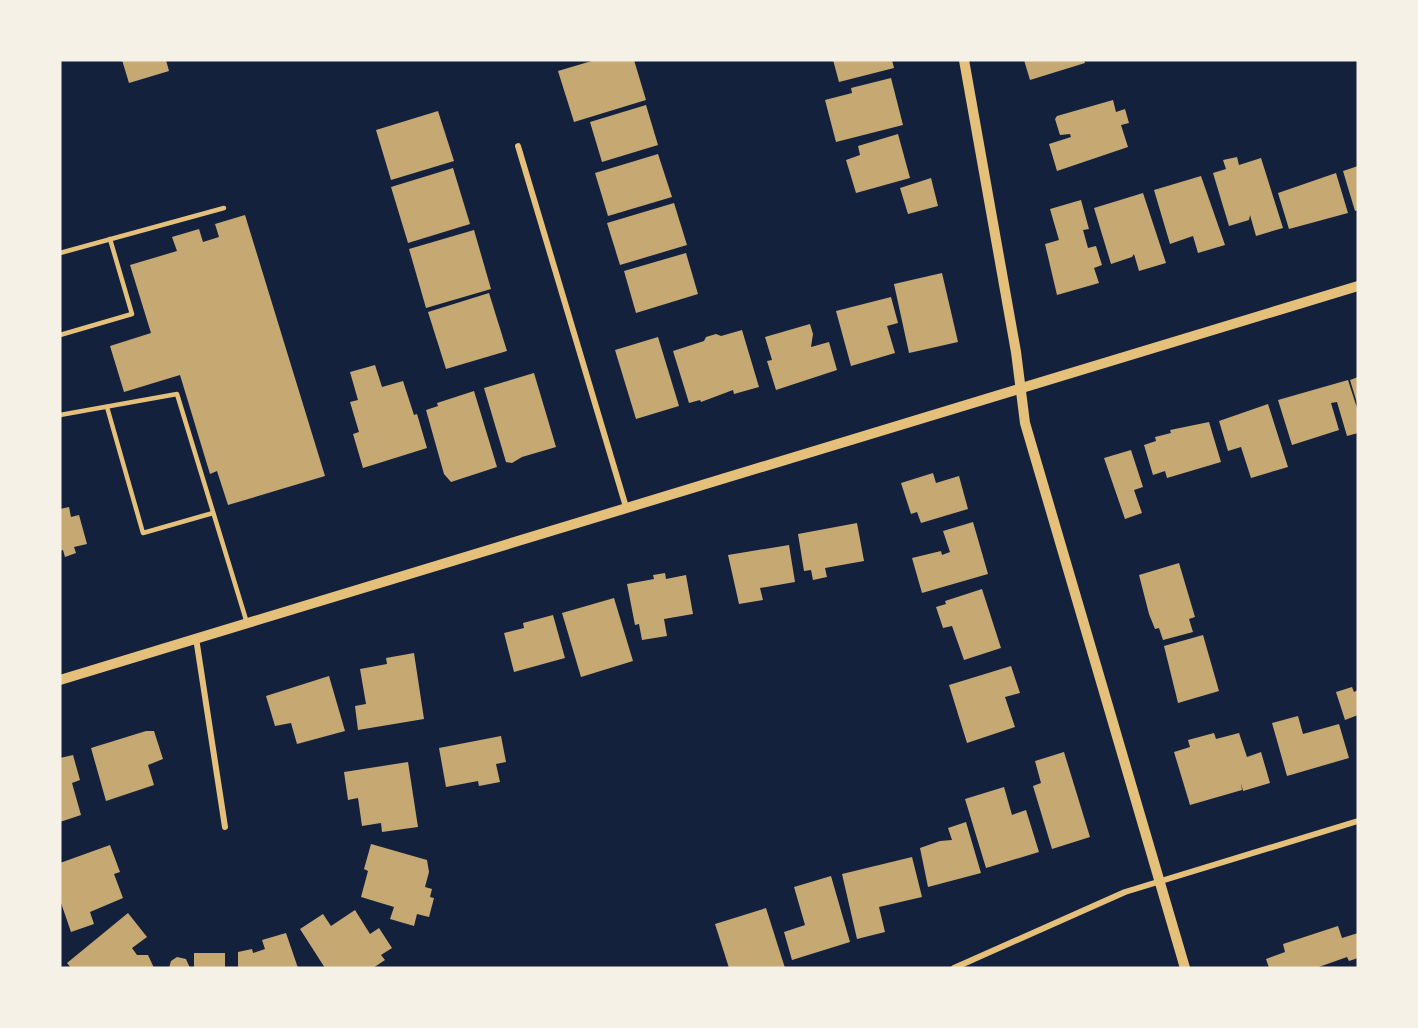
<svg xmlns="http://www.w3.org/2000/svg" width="1418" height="1028" font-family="Overpass,sans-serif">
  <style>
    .building { fill: #c6a872 }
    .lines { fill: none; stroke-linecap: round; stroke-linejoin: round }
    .service { stroke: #e5c07b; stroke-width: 4.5 }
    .minor { stroke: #e5c07b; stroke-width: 6 }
    .tertiary { stroke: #e5c07b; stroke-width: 10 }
  </style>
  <rect width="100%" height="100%" fill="#14213d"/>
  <g class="building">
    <polygon points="122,60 166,60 169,71 129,83"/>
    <polygon points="595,60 634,60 646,100 574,122 558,71"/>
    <polygon points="833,60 892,60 894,68 839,82"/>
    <polygon points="1024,60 1084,60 1085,63 1030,80"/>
    <polygon points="891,78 903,125 836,142 825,100 852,93 851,88"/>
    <polygon points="1113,100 1116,112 1125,109 1129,123 1121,125 1128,147 1057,171 1049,144 1071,137 1070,134 1060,135 1055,119 1057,116"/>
    <polygon points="646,105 658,145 602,162 590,122"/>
    <polygon points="438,111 454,161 391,180 376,130"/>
    <polygon points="898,134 910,178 856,193 846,160 860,155 858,146"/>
    <polygon points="658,154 672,197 608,216 595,173"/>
    <polygon points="1237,157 1239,165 1261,158 1283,228 1256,236 1250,215 1249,220 1229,226 1213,173 1226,169 1223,160"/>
    <polygon points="1358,166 1358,210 1355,211 1343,171"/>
    <polygon points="453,168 470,224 408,243 391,187"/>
    <polygon points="1336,173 1348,213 1289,229 1278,193"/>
    <polygon points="1201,176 1225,245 1198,253 1193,236 1170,244 1154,190"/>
    <polygon points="931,178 938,206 908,214 900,188"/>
    <polygon points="1143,193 1166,263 1139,271 1134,254 1132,257 1111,264 1094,208"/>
    <polygon points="1081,200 1089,229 1083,230 1088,248 1096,246 1102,265 1094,268 1099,283 1057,295 1045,244 1059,240 1050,209"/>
    <polygon points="674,203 687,245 620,265 607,223"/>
    <polygon points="245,215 325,476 228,505 217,471 210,474 180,375 124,392 110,346 151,333 130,265 177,251 172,237 199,229 203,242 219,237 215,224"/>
    <polygon points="474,230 491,289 426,308 409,249"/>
    <polygon points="686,253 698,294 636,313 624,271"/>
    <polygon points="942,273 958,342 909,353 894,284"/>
    <polygon points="489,293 507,351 446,369 428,312"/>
    <polygon points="891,297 898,323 887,326 895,353 851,366 836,311"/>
    <polygon points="810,324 813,334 811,347 829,342 837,370 776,390 767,361 772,360 765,337"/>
    <polygon points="742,330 759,387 734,394 733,390 701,402 700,400 689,403 673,351 704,341 706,337 716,334 721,336"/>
    <polygon points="658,337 679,406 636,419 615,350"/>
    <polygon points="375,365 382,387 403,381 414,415 417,414 427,448 363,468 353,434 359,432 350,402 358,400 350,372"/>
    <polygon points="534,373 556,447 522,457 512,463 506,462 484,388"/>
    <polygon points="1358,377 1358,403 1357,403 1350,380"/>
    <polygon points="1348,380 1358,411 1358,433 1347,436 1337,402 1331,403 1339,430 1292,445 1278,400"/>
    <polygon points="474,391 497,467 451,482 444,474 426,410 438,406 437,403"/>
    <polygon points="1268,404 1288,467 1251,478 1241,447 1228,451 1219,421"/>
    <polygon points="1209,422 1221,462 1167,478 1165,471 1153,475 1144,445 1156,441 1155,437 1171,433 1170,430"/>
    <polygon points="1131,450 1143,487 1134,490 1142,513 1125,519 1104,458"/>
    <polygon points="933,473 936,483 959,476 968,509 921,523 917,512 911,514 901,483"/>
    <polygon points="69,507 71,517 79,515 87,544 74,547 76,553 65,557 63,550 60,551 60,509"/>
    <polygon points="973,522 988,574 922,593 912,558 941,551 942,555 950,552 943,531"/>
    <polygon points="857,523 864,561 825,568 827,577 813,580 811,570 804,571 798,534"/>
    <polygon points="789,545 795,582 760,588 763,600 739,604 728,555"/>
    <polygon points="1179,563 1195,617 1189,619 1193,632 1163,640 1159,628 1155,629 1149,614 1139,575"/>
    <polygon points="665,573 666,579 686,575 693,614 664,619 667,636 642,640 639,624 635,625 627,584 654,579 653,575"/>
    <polygon points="982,589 1001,648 964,660 952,626 943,628 936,607 946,604 945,601"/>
    <polygon points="614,598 633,661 581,677 562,613"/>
    <polygon points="553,615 565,658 514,672 504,633 524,628 523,623"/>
    <polygon points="1203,635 1219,691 1178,703 1164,646"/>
    <polygon points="414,653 424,719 358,730 355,706 366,704 360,669 387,664 386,658"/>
    <polygon points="1011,666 1020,693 1005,697 1015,727 967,743 949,685"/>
    <polygon points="329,676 345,731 297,744 291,723 275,726 266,696"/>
    <polygon points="1352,687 1354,692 1358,690 1358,715 1345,720 1336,692"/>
    <polygon points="1298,716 1303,734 1339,724 1349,758 1287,776 1272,723"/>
    <polygon points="146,731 154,731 163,759 148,765 154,785 106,801 91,748"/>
    <polygon points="1214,733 1216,739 1239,733 1247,757 1261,752 1270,783 1243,791 1241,783 1242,790 1190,805 1174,752 1190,747 1188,740"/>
    <polygon points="501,736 506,762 496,764 500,782 479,786 478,781 446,787 439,748"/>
    <polygon points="1064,752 1090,837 1052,849 1033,786 1041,783 1035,761"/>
    <polygon points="73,755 80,780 72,783 81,815 60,822 60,758"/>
    <polygon points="408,762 418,827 382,832 381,823 362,826 358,798 348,800 344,772"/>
    <polygon points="1004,787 1012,815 1026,810 1039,852 986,868 965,799"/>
    <polygon points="966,822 981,873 928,887 920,848 940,841 952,840 948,828"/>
    <polygon points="371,844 427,860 429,872 425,887 432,889 430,897 434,898 429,917 417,914 414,926 390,919 394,907 361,897 368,871 364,869"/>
    <polygon points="110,845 120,872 114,874 123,898 90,912 94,924 71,932 60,900 60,863"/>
    <polygon points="912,857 922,897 879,907 885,932 857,939 842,874"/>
    <polygon points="831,876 850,942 792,960 784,932 805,925 794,887"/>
    <polygon points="766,908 785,968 729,968 715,924"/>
    <polygon points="355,910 370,934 379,928 392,948 381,955 385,960 373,968 325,968 300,929 323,914 331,926"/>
    <polygon points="128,913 147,937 132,948 137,955 148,955 154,968 71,968 67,963"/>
    <polygon points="1338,926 1342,938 1358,933 1358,958 1349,961 1347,957 1316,968 1269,968 1266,959 1285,952 1283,944"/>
    <polygon points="286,933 298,968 238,968 238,952 252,949 253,953 265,949 262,940"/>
    <rect x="194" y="953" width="31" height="15"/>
    <polygon points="177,957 186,959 190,968 169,968 171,961"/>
  </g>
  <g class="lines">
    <g class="service">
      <polyline points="60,253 224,208"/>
      <polyline points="60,335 132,314 110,239"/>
      <polyline points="107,407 143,533 213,513"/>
      <polyline points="60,415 177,394 247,623"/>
    </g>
    <g class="minor">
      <polyline points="518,146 626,507"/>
      <polyline points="196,638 225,827"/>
      <polyline points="954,968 1125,892 1358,821"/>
    </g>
    <g class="tertiary">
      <polyline points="964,60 1016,352 1025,423 1185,968"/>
      <polyline points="60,680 1358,286"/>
    </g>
  </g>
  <rect width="1418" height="1028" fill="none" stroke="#f6f1e7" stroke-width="123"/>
</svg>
